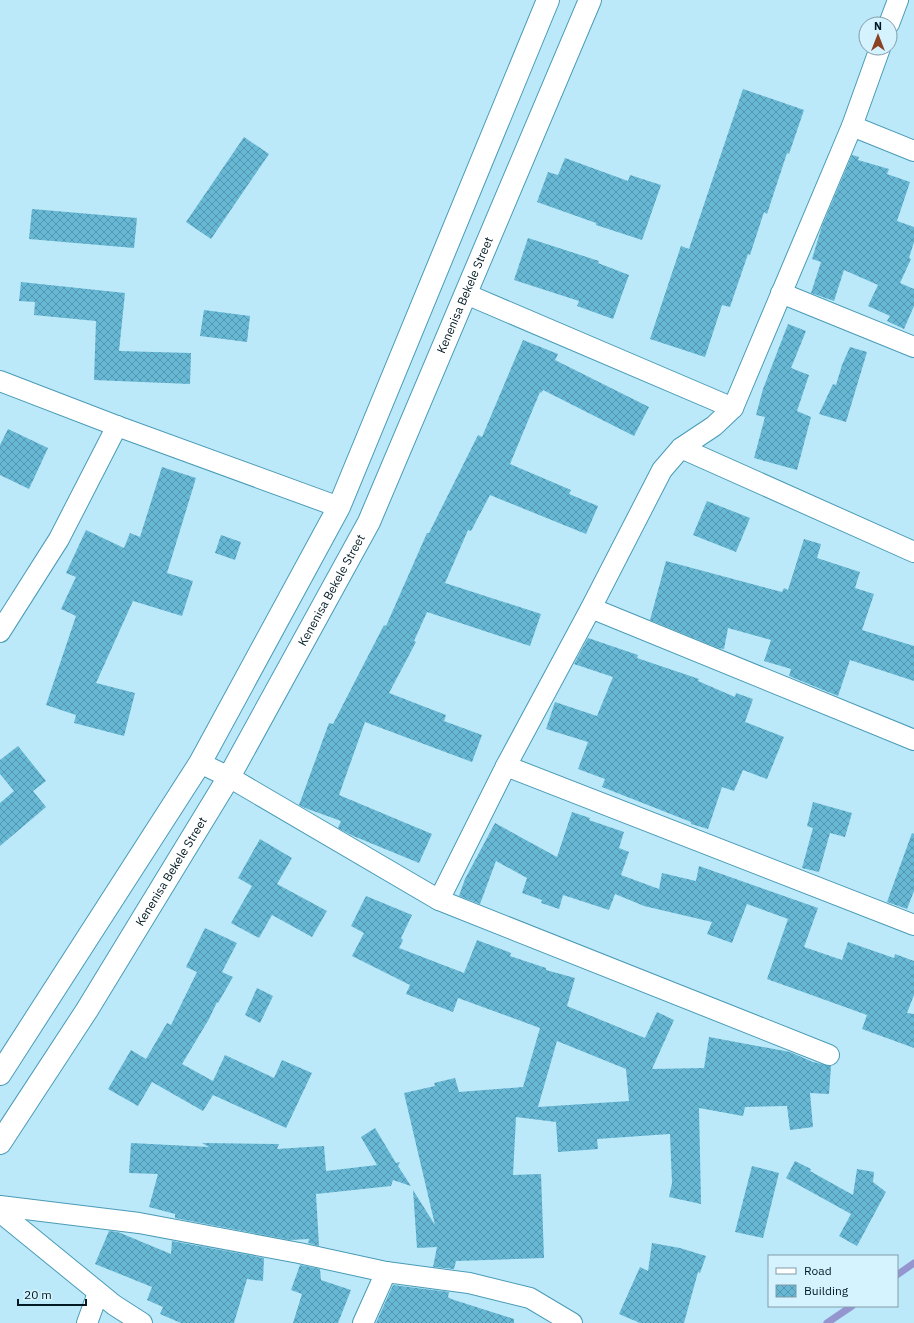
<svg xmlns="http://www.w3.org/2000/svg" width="914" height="1323" font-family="'IBM Plex Sans',sans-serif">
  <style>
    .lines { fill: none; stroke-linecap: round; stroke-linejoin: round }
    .stream { stroke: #9596d0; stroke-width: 7 }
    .building { fill: url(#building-cross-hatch); fill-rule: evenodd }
    .minor-casing { stroke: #4a9bb7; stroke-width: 22 }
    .secondary-casing { stroke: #4a9bb7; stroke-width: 24 }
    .minor { stroke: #fff; stroke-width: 20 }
    .secondary { stroke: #fff; stroke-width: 22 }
    .labels { text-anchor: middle; stroke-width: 4; stroke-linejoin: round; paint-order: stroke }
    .street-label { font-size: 12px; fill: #021a23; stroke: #d5f3ff }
  </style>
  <defs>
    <pattern id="building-cross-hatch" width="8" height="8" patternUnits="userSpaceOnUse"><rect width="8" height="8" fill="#67b8d5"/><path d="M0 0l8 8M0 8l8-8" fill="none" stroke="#5395ac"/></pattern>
  </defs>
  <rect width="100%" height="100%" fill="#bbe9fa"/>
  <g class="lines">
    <g class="stream">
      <polyline points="897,1275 914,1263"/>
      <polyline points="827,1323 852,1306"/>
    </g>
  </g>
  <g class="building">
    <polygon points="743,89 804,110 789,154 787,153 767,214 764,212 750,255 748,254 730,307 722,305 705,357 650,339 681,246 689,249"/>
    <polygon points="244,137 269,154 211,239 186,222"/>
    <polygon points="852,155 859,157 858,160 889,169 887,174 910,182 897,221 914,227 914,242 909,258 911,259 900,283 914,289 914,306 904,329 887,321 890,316 868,306 878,285 844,270 834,301 811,293 821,262 812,259 822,226"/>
    <polygon points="565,158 628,181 630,175 661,185 642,240 596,225 596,223 537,202 548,172 558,175"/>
    <polygon points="32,209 137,218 134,248 29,239"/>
    <polygon points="528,238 599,261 598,263 629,275 613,319 577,306 579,301 514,280"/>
    <polygon points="21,282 125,293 119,351 191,353 190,384 94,380 96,321 34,315 35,302 19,301"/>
    <polygon points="204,310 250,316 247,342 200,336"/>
    <polygon points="788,324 806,331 791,368 809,375 797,411 811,417 797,470 754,458 765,417 756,415 763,389"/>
    <polygon points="523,340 558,354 555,360 649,407 634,436 543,390 541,393 540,392 510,464 571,490 569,494 598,506 586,534 490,495 471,531 468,530 445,583 541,614 530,646 427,612 414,641 416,642 389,693 446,715 444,721 482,735 472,762 365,722 339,795 432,834 419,863 351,835 338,828 341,821 305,808 299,805 329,723 333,724 384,625 386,626 427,533 429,533 478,435 482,437"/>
    <polygon points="850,347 867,352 846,422 819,414 833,384 836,385 842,365"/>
    <polygon points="8,429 48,448 29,489 0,475 0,445"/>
    <polygon points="162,467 196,478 167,573 193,581 182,616 133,601 96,683 135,693 124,736 74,723 76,715 46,705 76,616 61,609 76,577 66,573 86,530 124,548 130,533 140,537"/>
    <polygon points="707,501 750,518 736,552 693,535"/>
    <polygon points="221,535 241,542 235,560 215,553"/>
    <polygon points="804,539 821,544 817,558 860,572 855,588 874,594 862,630 914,646 914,681 850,660 838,696 789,676 791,669 764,661 771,640 728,628 724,649 718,648 650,620 666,561 782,592 784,588 788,590"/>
    <polygon points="588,638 638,655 637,658 699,679 698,681 735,697 736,693 753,699 745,722 784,737 767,779 743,770 734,791 722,787 708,829 691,824 691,822 602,787 605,779 578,769 588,742 546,729 555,702 597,716 613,677 574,664"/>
    <polygon points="18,746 46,781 33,791 46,807 0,846 0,803 14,791 0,774 0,760"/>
    <polygon points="813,802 852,813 845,837 830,833 819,872 802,868 813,828 807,826"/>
    <polygon points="572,812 590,818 589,820 624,832 619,848 629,852 621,875 659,889 662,873 696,881 699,866 818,908 804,947 842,960 848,942 894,958 895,954 914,961 914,995 907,1013 914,1014 914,1048 862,1029 867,1015 767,979 788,919 747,904 732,943 707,934 712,922 644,906 615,894 609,910 563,895 559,909 541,903 542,900 522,893 527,878 496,861 480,904 459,896 465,879 495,823 557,857"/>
    <polygon points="912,833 914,834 914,891 907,909 887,902"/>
    <polygon points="260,839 292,858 277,884 327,911 312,937 272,915 259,938 231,923 252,886 238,878"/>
    <path d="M 366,896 L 412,915 L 401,938 L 403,940 L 399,948 L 464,973 L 477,940 L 511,953 L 510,956 L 546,968 L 546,970 L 575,978 L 567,1006 L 645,1038 L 657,1012 L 674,1020 L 652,1069 L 704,1068 L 709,1037 L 790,1052 L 813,1062 L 831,1066 L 829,1094 L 810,1093 L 813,1127 L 790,1130 L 787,1106 L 745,1107 L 743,1116 L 699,1108 L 701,1204 L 669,1197 L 672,1183 L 670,1134 L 597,1139 L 598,1149 L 558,1152 L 556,1122 L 516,1117 L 513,1175 L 541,1174 L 544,1258 L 456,1261 L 454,1269 L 433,1267 L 437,1247 L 417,1248 L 413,1190 L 435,1225 L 404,1093 L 435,1086 L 434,1083 L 455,1078 L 459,1092 L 523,1087 L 540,1028 L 458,998 L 453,1012 L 406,994 L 410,985 L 352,956 L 364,933 L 351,926 ZM 557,1041 L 626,1069 L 629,1101 L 538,1107 Z"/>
    <polygon points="205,928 237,943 222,972 233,977 218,1003 217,1002 209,1019 182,1064 213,1081 225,1055 274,1078 282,1060 312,1073 286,1128 213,1095 203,1111 152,1082 138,1106 108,1089 131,1050 146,1059 167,1023 171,1025 197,972 186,967"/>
    <polygon points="257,988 273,996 260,1023 245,1015"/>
    <polygon points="375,1128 396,1163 400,1162 398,1166 411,1186 393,1180 391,1186 316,1194 319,1246 308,1243 309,1239 290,1240 175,1218 175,1214 149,1207 158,1174 129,1173 131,1143 209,1147 202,1143 279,1144 277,1149 324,1146 326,1171 377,1165 361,1137"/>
    <polygon points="795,1161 811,1169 810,1171 853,1195 857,1169 874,1172 873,1182 886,1192 857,1246 839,1236 851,1214 786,1178"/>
    <polygon points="752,1166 779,1173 763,1238 735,1232"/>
    <polygon points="109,1231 118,1232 171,1254 172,1241 264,1258 263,1281 247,1279 234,1323 181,1323 160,1314 163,1307 147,1300 152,1287 95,1264"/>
    <polygon points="652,1243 680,1248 706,1256 700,1273 698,1272 684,1323 640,1323 619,1314 640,1267 648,1271"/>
    <polygon points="300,1265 320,1269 321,1280 351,1290 338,1323 293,1323 302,1294 291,1290"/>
    <polygon points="393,1285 449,1292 448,1297 451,1299 514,1319 514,1323 376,1323"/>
  </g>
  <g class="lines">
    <g class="minor-casing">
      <g id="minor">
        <polyline points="889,24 898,0"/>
        <polyline points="852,126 914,151"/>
        <polyline points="781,293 914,347"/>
        <polyline points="466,294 733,408"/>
        <polyline points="0,381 117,426 339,507"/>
        <polyline points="681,448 914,552"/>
        <polyline points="591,608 914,740"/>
        <polyline points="0,632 59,539 117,426"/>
        <polyline points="200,763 229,777 439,900 829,1055"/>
        <polyline points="506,766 914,925"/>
        <polyline points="439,900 506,766 591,608 662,470 681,448 714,426 733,408 852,126 880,48"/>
        <polyline points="0,1206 139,1223 299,1253 386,1272 469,1283 530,1298 572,1323"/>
        <polyline points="0,1212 114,1305 142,1323"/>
        <polyline points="87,1323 98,1293"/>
        <polyline points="363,1323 386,1272"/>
      </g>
    </g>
    <g class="secondary-casing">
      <g id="secondary">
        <polyline points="0,1074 200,763 339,507 548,0"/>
        <path id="s1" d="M 0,1143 L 87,1010 L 229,777 L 369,522 L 590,0"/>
      </g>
    </g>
    <use href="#minor" class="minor"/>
    <use href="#secondary" class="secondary"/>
  </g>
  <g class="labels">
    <g class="street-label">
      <text dy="4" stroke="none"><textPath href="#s1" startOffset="969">Kenenisa Bekele Street</textPath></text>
      <text dy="4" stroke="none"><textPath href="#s1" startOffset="645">Kenenisa Bekele Street</textPath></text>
      <text dy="4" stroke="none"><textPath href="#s1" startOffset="321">Kenenisa Bekele Street</textPath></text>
    </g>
  </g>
  <rect x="768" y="1255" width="130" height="52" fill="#d5f3ff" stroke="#819ca7"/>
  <rect x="776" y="1268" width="20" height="6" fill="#ffffff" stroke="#819ca7"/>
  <text x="804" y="1275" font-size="12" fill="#021a23">Road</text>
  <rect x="776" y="1285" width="20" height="12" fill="url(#building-cross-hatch)" stroke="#819ca7"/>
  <text x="804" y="1295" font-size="12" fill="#021a23">Building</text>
  <g transform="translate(878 36)"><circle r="19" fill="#d5f3ff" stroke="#819ca7"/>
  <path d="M0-3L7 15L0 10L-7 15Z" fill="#8a4221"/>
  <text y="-6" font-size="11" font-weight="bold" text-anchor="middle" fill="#021a23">N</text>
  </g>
  <path d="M18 1299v6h68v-6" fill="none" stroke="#021a23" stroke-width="2"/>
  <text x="24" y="1299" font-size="12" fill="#021a23" stroke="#d5f3ff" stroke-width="3" paint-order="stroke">20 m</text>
</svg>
